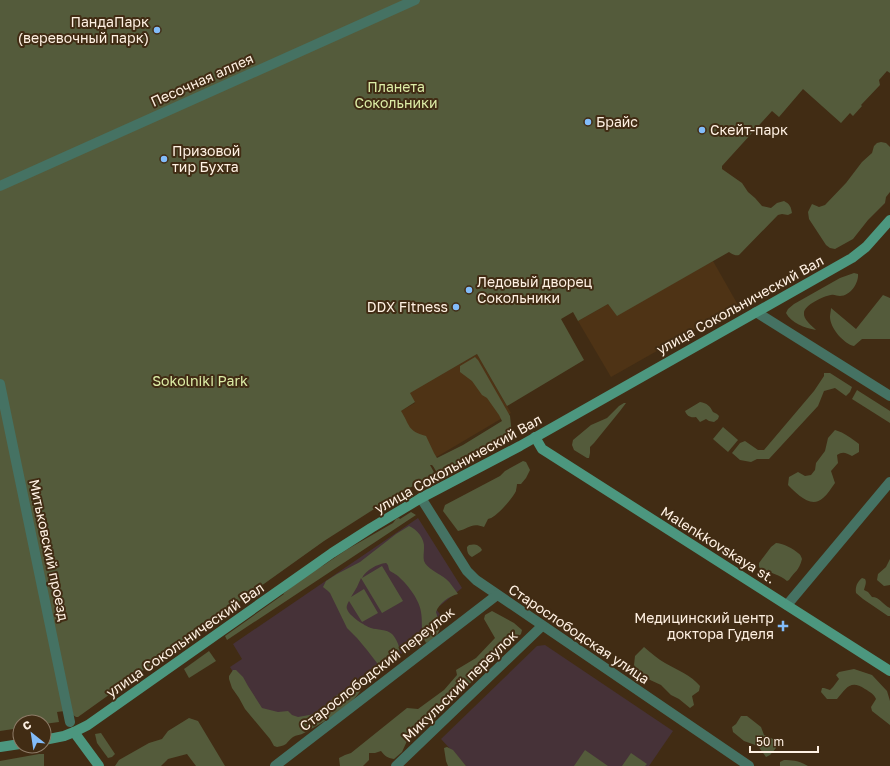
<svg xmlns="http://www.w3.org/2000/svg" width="890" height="766" font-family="'Golos Text',sans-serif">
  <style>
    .built { fill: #4e3315 }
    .education { fill: #463238 }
    .green { fill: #545b3b }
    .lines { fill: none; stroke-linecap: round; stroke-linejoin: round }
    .street { stroke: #457263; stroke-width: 10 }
    .secondary { stroke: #4c977f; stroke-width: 10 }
    .poi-dot { fill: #82bcfa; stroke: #412c14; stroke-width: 1.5 }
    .labels { text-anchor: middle; stroke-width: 4; stroke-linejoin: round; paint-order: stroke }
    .poi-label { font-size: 14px; fill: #fff1e3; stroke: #412c14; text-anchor: start }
    .street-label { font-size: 14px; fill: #fff1e3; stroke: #412c14 }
    .park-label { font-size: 14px; fill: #ddeda6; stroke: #412c14 }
  </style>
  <rect width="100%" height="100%" fill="#412c14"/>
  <g class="built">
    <polygon points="713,261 738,305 611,377 578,321 608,304 617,315"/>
    <polygon points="477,354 511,413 428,462 399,412 415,403 409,393"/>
  </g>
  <g class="education">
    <polygon points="418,518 462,588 436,609 445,621 277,747 230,667 242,659 233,644"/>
    <polygon points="545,645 673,731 649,766 466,766 441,739 537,646"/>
  </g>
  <g class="green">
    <path d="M 0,0 L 890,0 L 890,73 L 887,71 L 879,80 L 880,85 L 861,105 L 862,106 L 853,116 L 850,113 L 841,123 L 803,89 L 779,117 L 772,111 L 722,166 L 722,169 L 742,183 L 748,192 L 755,198 L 762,206 L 771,208 L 777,203 L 784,201 C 790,204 791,207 792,213 L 788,215 L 782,214 L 778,215 L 739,255 C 735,256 732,254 729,252 L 617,316 L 608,304 L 578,321 L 573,312 L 561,319 L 584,360 L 507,406 L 477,354 L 410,393 L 415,402 L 401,411 C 410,425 407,431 426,436 L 434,453 L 437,458 L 463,445 L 502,421 L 499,415 L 487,398 L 482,395 L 472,381 L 460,372 L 460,366 L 475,357 L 478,360 L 510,416 L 512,434 L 495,445 L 479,449 L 469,457 L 461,458 C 455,466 448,473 438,473 C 435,471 435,468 432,465 L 430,465 L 435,474 L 393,497 L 324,541 L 78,717 L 76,717 L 73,715 L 72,710 L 57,712 L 59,722 L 44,724 L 44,722 L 20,722 L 20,728 L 0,731 Z"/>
    <polygon points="881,142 886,143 890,147 890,192 886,197 885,203 868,220 853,239 835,249 830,248 826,245 809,219 808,212 812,204 819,207 825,205 846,183 862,162 872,153 874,146 877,143"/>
    <path d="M 854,273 L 858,274 C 859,283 850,296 840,296 C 837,296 834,294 831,295 C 824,296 804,305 804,313 C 803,319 812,326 816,330 C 805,328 791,323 786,313 L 788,309 L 794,304 L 840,278 Z"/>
    <path d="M 883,295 L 890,298 L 890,339 L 862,339 L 854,346 C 844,344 830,328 830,317 C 830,314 831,311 831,308 L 856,329 Z"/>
    <polygon points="824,373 830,373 852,387 850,392 846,396 835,388 824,391 818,406 769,459 757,459 751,462 740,460 732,453 740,443 745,441 758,450 764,450 814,391 824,376"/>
    <polygon points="857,390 890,411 890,423 852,399"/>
    <path d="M 700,402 C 707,403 710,406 713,412 L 717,414 L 719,416 L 718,419 L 714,422 L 709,421 L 706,419 L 700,422 L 696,417 C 690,418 687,416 685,411 Z"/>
    <polygon points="624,403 626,403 620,411 594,443 590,447 590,453 589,458 587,458 574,450 572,445 573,440 591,425 607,418 619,406"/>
    <polygon points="723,427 738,440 728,452 713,439"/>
    <path d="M 835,430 C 845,433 851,438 859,444 L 859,452 L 852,456 C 846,453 843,451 837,455 L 838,463 L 831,471 L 835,483 C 831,488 828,494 823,498 C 811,509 797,494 788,485 L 789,477 L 798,472 L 805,476 L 811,475 L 815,470 L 816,463 L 825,451 L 828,438 Z"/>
    <path d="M 523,461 L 526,462 L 530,470 L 526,478 L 521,484 L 517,484 C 517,486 516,490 516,491 C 512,499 496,518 488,519 L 484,527 C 471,522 469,529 458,531 L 443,511 L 445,505 L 500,476 L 505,471 Z"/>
    <polygon points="411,512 416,515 227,640 225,636 284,594 283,594 306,575 324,565 346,550 360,542 393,523 396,519 399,518 400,519"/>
    <path d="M 409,526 C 417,529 425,539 424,548 C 424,552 423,557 424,561 C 426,568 440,574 446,579 C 451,583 454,589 458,594 C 449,596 439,603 436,612 C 437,616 439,620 440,625 C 441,633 433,639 426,643 C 420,633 423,623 421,612 C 420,601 408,585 400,578 C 398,575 393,573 390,571 C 388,568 389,565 386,563 C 377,564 366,570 362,578 L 382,566 L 403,601 L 382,613 L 361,578 L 357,587 L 351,597 L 364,589 L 378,613 L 362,622 L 349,601 C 348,603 346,606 347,609 C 349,616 365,626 371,628 C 377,630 387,629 392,634 C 396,638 401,648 399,654 C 398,662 387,666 379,665 L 377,663 L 367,650 L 357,638 L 347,628 L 330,593 L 328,591 L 323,587 L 326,581 L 337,574 L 360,562 L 396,534 Z"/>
    <path d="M 776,543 C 782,543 794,549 798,553 C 800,554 801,556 802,559 C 799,571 795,571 789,580 L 787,581 C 779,574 770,573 760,569 L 759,566 L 759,563 L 771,547 Z"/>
    <path d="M 469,545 C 474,544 479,544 482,550 L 480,552 L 472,557 C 468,555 467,552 467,547 Z"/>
    <polygon points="890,559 890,585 884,586 877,580 878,574 886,567"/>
    <path d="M 862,578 L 865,579 C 867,582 865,586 864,590 L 868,592 L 872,597 C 880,597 883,605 890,608 L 890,616 L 888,616 L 863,599 L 856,593 C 855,587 857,582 862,578 Z"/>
    <path d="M 492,611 L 514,623 L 522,630 L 521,634 L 423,729 L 413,734 L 407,741 L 402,752 L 394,759 C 387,758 385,756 381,751 L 375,753 L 369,753 L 369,760 L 363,766 L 340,766 L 339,758 L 345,755 L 351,753 L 407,708 L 418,709 L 444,690 L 457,675 L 456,670 L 476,658 L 495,638 L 484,619 L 485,615 Z"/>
    <path d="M 644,647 C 651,653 658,659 665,663 C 677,670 691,675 700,686 L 699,691 L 692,696 L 694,705 L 690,708 L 679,699 L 671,695 L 661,685 L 648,679 L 638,671 L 634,665 L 635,656 Z"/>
    <polygon points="209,651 216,661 189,678 184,669"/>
    <path d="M 854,669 L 872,675 L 887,691 L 890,701 L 890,725 L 872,711 L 871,707 L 876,699 C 874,694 870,692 865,689 C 850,679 846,689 837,699 L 827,699 L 821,692 L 822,688 L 824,688 L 830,690 L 833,687 L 839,679 L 836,675 L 839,672 Z"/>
    <path d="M 233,670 L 236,670 L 243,677 L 248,686 L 262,708 L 278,712 L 288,711 L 292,715 L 298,717 L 315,714 L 337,695 L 360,681 L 363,685 C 360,701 318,726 304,733 C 301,735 296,735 293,737 C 290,739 288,742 286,744 C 283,746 280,746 277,747 L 274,746 L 270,739 L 245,709 L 239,698 L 232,688 L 229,679 L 229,676 Z"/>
    <polygon points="741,716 747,716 761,727 764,735 773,739 776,748 770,755 766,757 758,746 744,741 733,732 732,727 736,724"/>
    <polygon points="189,718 198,721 225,766 196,766 187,754 168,759 161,766 115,766 119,760 149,743 162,739 168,731"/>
    <polygon points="101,733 115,754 112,757 108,758 97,743 95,734"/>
    <polygon points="447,747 453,750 466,766 448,766 446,761 444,748"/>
    <polygon points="585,750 608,766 574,766"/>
    <polygon points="631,753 647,764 645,766 622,766"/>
    <polygon points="39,754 44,754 44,766 0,766 0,761"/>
    <path d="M 784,760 C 793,760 800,761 808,766 L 780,766 L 780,762 Z"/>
  </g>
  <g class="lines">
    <g class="street">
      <polyline points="0,186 415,0"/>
      <polyline points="756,312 890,396"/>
      <polyline points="0,384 70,722"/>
      <polyline points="421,498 467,571 476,580 749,766"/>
      <polyline points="787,605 890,482"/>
      <polyline points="275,766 497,595"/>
      <polyline points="396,766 542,626"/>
    </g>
    <g class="secondary">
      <polyline points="535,437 542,449 890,671"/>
      <polyline points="74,732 99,766"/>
      <polyline points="44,740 64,736 74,732 88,725 332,553 371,528 421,498 520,446 852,258 866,247 890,220"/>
      <polyline points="0,747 20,744"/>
    </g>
  </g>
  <g class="poi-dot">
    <circle cx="157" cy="30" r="4"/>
    <circle cx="588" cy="122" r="4"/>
    <circle cx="702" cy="130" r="4"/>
    <circle cx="164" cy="159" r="4"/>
    <circle cx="469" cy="290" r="4"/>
    <circle cx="456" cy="307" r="4"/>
    <path d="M781 620h4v4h4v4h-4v4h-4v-4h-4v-4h4z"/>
  </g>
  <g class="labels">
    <g class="poi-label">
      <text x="149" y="27" text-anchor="end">ПандаПарк<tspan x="149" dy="16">(веревочный парк)</tspan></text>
      <text x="596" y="127">Брайс</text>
      <text x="710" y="135">Скейт-парк</text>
      <text x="172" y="156">Призовой<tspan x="172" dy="16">тир Бухта</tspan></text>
      <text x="477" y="287">Ледовый дворец<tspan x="477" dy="16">Сокольники</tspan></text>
      <text x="448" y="312" text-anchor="end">DDX Fitness</text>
      <text x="774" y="623" text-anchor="end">Медицинский центр<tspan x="774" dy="16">доктора Гуделя</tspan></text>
    </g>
    <g class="street-label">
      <text transform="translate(202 80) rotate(-24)" y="5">Песочная аллея</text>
      <text transform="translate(740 305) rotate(-29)" y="5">улица Сокольнический Вал</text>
      <text transform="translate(458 464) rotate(-29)" y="5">улица Сокольнический Вал</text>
      <text transform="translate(718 545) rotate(32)" y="5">Malenkkovskaya st.</text>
      <text transform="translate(49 550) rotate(78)" y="5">Митьковский проезд</text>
      <text transform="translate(579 634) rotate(34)" y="5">Старослободская улица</text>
      <text transform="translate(185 640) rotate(-35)" y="5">улица Сокольнический Вал</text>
      <text transform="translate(377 669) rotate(-38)" y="5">Старослободский переулок</text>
      <text transform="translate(460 686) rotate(-44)" y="5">Микульский переулок</text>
    </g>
    <g class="park-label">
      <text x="396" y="92">Планета<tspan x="396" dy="16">Сокольники</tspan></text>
      <text x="200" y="386">Sokolniki Park</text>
    </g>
  </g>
  <g transform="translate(32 734) rotate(330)"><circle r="19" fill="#412c14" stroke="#8d7b67"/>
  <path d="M0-3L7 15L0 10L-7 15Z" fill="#82bcfa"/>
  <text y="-6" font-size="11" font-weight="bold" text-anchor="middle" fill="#fff1e3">С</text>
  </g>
  <path d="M750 746v6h68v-6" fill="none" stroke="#fff1e3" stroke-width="2"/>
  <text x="756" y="746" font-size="12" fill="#fff1e3" stroke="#412c14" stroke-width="3" paint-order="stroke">50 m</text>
</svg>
